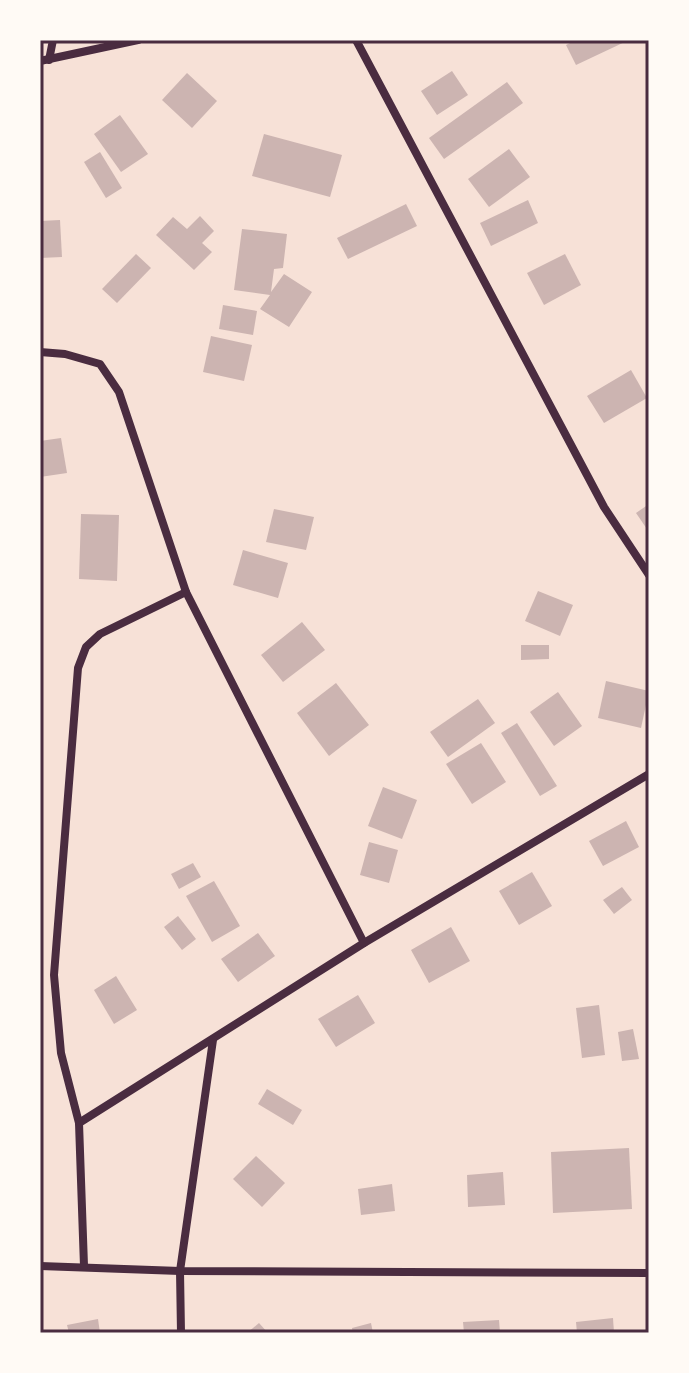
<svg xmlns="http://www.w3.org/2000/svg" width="689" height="1373" font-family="'Titillium Web',sans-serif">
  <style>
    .building { fill: #ccb4b1 }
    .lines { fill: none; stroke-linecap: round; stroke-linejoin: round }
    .minor { stroke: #4a2c40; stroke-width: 8 }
    .neatline { fill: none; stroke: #4a2c40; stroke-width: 3 }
  </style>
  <rect width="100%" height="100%" fill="#f7e1d7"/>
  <g class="building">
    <polygon points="576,40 629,40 576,65 566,45"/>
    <polygon points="452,71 468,95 437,115 421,91"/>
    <polygon points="187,73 217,101 192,128 162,100"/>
    <polygon points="507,82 523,103 444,159 429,138"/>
    <polygon points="120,115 148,154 121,172 94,134"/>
    <polygon points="264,134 342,155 330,197 252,176"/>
    <polygon points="509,149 530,177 489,207 468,179"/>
    <polygon points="100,152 122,188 106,198 84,162"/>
    <polygon points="528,200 538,223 491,246 480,223"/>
    <polygon points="406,204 417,226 348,259 337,238"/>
    <polygon points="200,216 214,231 202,243 212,252 194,270 156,235 173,217 187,229"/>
    <polygon points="60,220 62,257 40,258 40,221"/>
    <polygon points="242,229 287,234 283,268 274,269 271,292 284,274 312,292 289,327 260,309 270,295 234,290"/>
    <polygon points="136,254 151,268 117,303 102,289"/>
    <polygon points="565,254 581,285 544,305 527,273"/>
    <polygon points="223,305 257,311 253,335 219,329"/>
    <polygon points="211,336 252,345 244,381 203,372"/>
    <polygon points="631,370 647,398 604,423 587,396"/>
    <polygon points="61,438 67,473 40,477 40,441"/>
    <polygon points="649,504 649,532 636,513"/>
    <polygon points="274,509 314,517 306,550 266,542"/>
    <polygon points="81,514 119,515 117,581 79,579"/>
    <polygon points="243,550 288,563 278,598 233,585"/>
    <polygon points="538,591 573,605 560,636 525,621"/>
    <polygon points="302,622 325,650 283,682 261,655"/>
    <polygon points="521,645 549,645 549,659 521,660"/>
    <polygon points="606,681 649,691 641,728 598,718"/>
    <polygon points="336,683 369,725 329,756 297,713"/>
    <polygon points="558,692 582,726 554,746 530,712"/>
    <polygon points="478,699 495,723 448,757 430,732"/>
    <polygon points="517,723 557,786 540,796 501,733"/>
    <polygon points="481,743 506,782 472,804 446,764"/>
    <polygon points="383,787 417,800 402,839 368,826"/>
    <polygon points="626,821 639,847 603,866 589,841"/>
    <polygon points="369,842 398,850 389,883 360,875"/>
    <polygon points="193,863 201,877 179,889 171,874"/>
    <polygon points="532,872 552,906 519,925 499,891"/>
    <polygon points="214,881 240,926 212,942 186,896"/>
    <polygon points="622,887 632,900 614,914 603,900"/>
    <polygon points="178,916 196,939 182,950 164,927"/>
    <polygon points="451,927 470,961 429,983 411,950"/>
    <polygon points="258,933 275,956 238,982 221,959"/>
    <polygon points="116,976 137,1010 114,1024 94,990"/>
    <polygon points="358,995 375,1023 336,1047 318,1019"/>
    <polygon points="599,1005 605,1055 582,1058 576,1008"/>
    <polygon points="633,1029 639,1059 622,1061 618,1032"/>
    <polygon points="267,1089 302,1110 293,1125 258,1104"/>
    <polygon points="629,1148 632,1209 553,1213 551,1152"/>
    <polygon points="256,1156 285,1183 262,1207 233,1179"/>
    <polygon points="503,1172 505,1205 468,1207 467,1175"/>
    <polygon points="392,1184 395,1211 361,1215 358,1189"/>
    <polygon points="613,1318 614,1333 577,1333 576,1322"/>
    <polygon points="98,1319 100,1333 69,1333 67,1325"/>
    <polygon points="499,1320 500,1333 464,1333 463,1322"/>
    <polygon points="259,1323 268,1333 247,1333"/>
    <polygon points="371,1323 373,1333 353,1333 352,1328"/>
  </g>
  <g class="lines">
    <g class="minor">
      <polyline points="356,40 604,507 649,575"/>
      <polyline points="49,60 53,40"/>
      <polyline points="40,61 138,40"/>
      <polyline points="40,352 65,354 100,364 119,392 186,592 364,943"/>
      <polyline points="79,1123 61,1053 54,975 78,668 86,647 100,634 186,592"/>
      <polyline points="40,1266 180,1271 649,1273"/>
      <polyline points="84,1266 79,1123 364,943 649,774"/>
      <polyline points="181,1333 180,1271 213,1040"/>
    </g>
  </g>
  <rect width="689" height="1373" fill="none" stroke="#fffaf5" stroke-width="84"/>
  <rect x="42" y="42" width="605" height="1289" class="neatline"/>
</svg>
